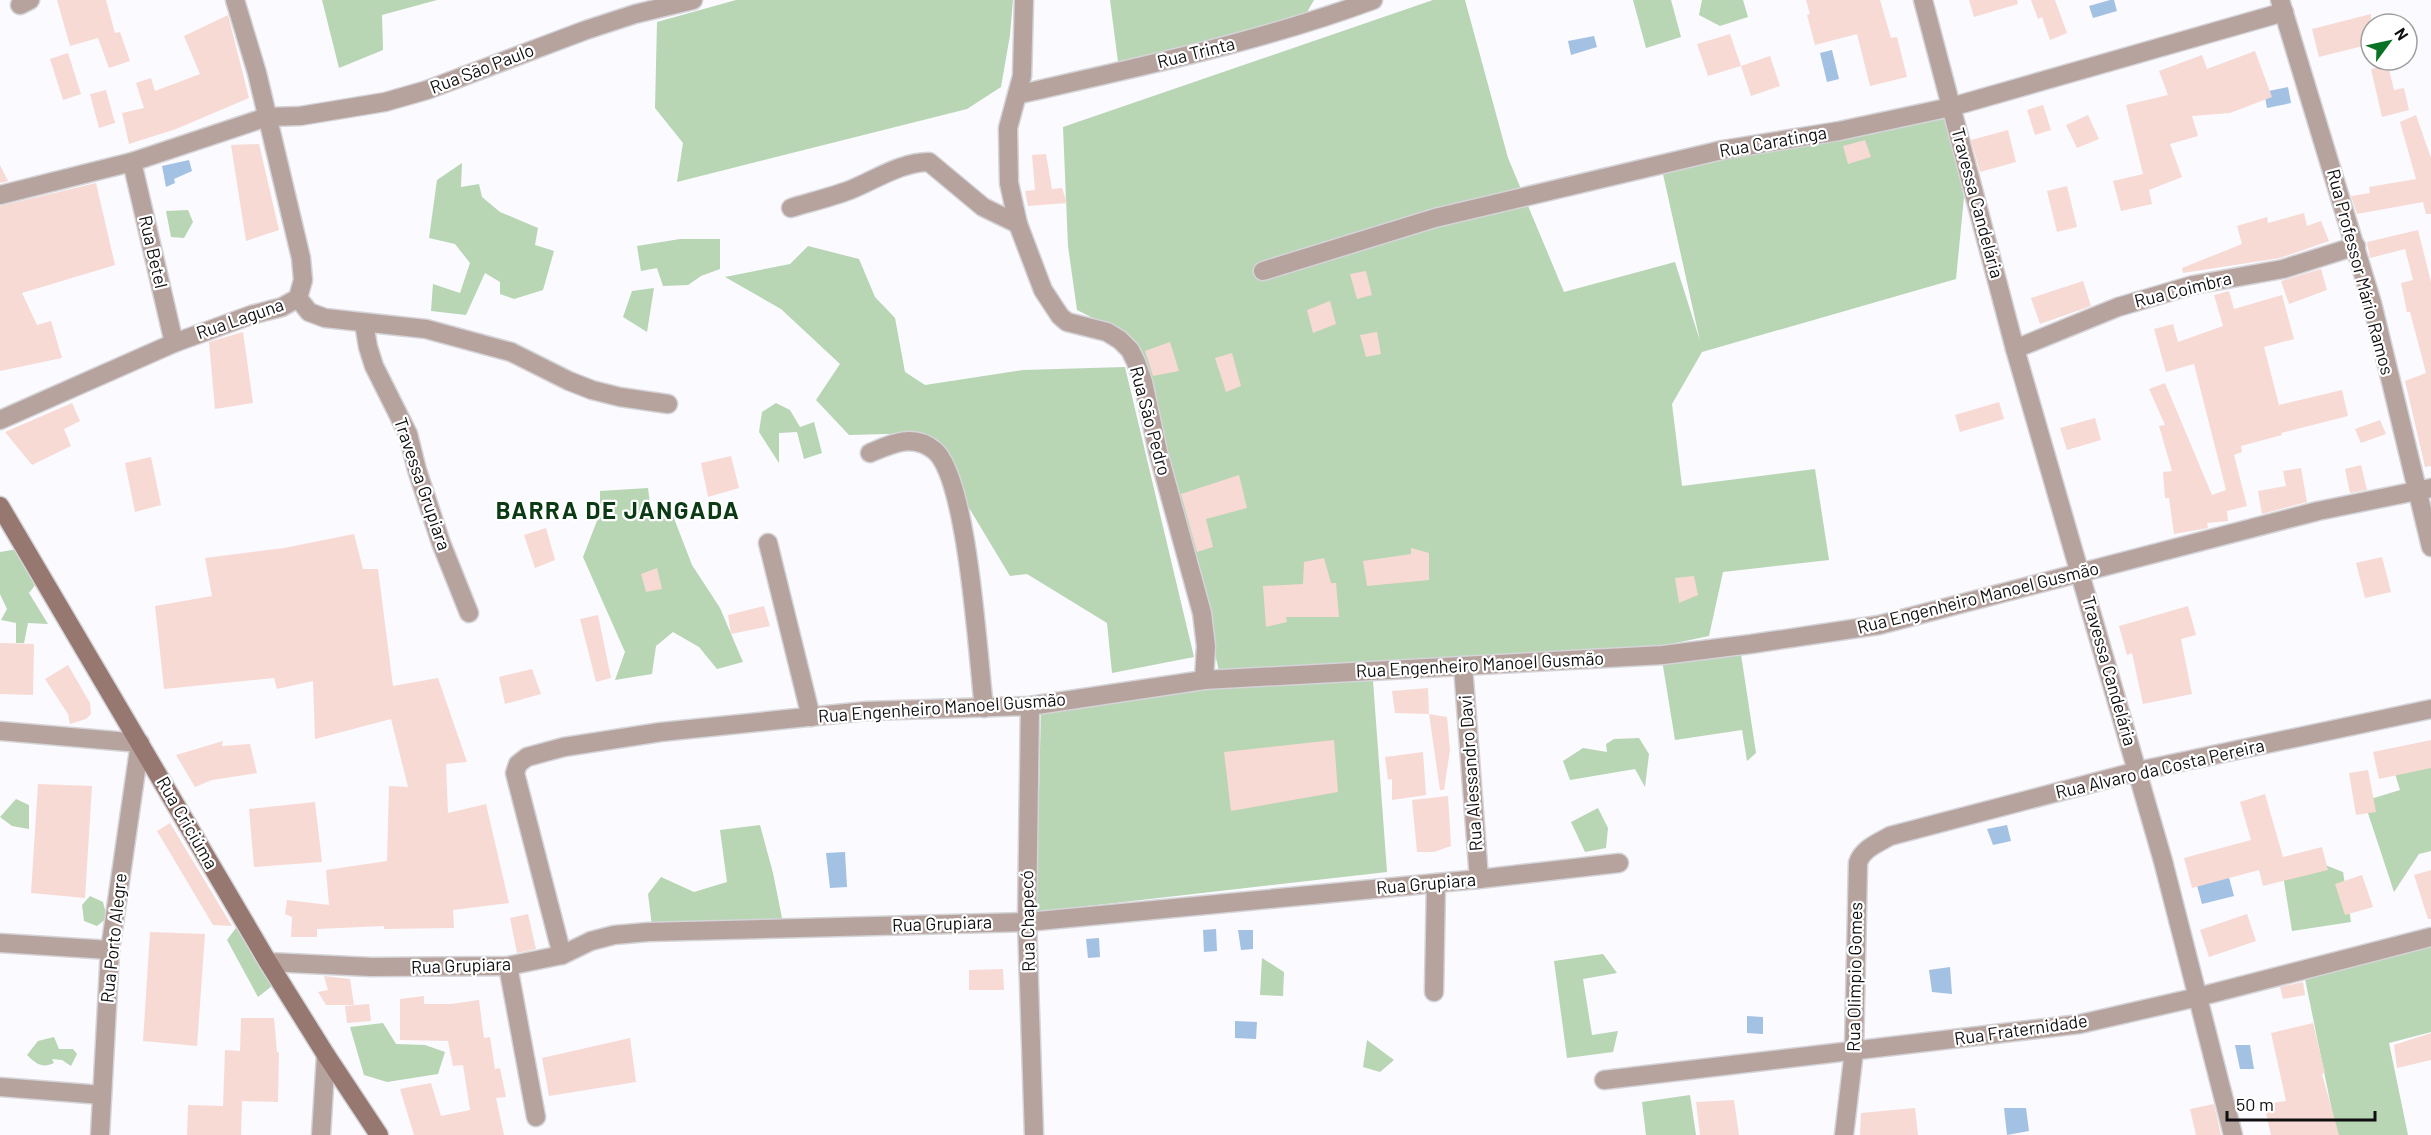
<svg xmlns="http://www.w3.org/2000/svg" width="2431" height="1135" font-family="Barlow,sans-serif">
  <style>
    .green { fill: #b8d5b4 }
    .water { fill: #a3c1e2 }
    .building { fill: #f8dad5 }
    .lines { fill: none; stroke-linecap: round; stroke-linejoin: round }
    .minor-casing { stroke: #d4d4d9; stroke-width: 21 }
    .tertiary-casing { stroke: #d4d4d9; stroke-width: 21 }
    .secondary-casing { stroke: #d4d4d9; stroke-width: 21 }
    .minor { stroke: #b7a39d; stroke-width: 18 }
    .tertiary { stroke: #b7a39d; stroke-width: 18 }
    .secondary { stroke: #967870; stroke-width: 18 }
    .labels { text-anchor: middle; stroke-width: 4.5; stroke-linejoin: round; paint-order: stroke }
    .street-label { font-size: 18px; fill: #0f0f11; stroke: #fff }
    .district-label { font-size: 24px; font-weight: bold; letter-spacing: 1.5px; fill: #0c3a14; stroke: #fff }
  </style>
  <rect width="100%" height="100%" fill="#fafaff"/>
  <g class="green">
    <polygon points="322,0 437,0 382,15 383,50 339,68"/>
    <polygon points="736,0 1013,0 1010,35 1001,87 967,109 677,182 683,143 655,108 657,22"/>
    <polygon points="1110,0 1314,0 1306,14 1234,35 1118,62"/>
    <polygon points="1433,0 1465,0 1508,158 1564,292 1675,262 1700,341 1661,165 1945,119 1964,197 1956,279 1702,352 1672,404 1682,486 1815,469 1829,560 1723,572 1709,636 1604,658 1219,671 1155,397 1129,336 1077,310 1068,246 1063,127"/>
    <polygon points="1633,0 1671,0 1681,37 1646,48"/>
    <polygon points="1702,0 1743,0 1748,17 1720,26 1699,15"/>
    <polygon points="462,163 461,187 479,184 482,197 500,212 538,228 535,245 554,251 543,290 514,299 500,294 500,282 485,273 466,315 431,311 433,284 460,293 470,263 455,244 429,238 437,180"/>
    <polygon points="188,210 193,222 184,238 171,237 166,211"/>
    <polygon points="680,239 720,239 720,269 701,276 688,285 663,286 657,268 641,271 637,246"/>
    <polygon points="808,246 859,259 875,297 895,318 905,372 925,385 1023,370 1125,367 1194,657 1112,673 1107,623 1027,574 1010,576 924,433 849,435 816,400 840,364 781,309 725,277 790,264"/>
    <polygon points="654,288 647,332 623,317 632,291"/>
    <polygon points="776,403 790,410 800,427 814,422 822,453 804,459 797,432 779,433 779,463 759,432 762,412"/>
    <polygon points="648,488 651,511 670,508 692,565 720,608 743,662 717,669 699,647 673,632 656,646 652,674 615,680 625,652 583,557 600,513 600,491"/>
    <polygon points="18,549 39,580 29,593 48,624 28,623 24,643 16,643 16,623 1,620 7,609 0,594 0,552"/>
    <polygon points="1740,648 1756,753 1747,761 1742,730 1675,740 1662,660"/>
    <polygon points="1373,681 1387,872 1036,912 1041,710 1201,684"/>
    <polygon points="1639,738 1649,754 1645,787 1635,769 1570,780 1563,761 1583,748 1607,752 1606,744 1614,739"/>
    <polygon points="2431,754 2431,851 2419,854 2394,892 2364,801 2400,790 2393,767"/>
    <polygon points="16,799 29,805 29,829 12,826 0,817"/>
    <polygon points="1598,808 1608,828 1606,848 1585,852 1571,822"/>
    <polygon points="760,825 773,873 783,923 652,926 648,894 661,877 694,892 727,882 720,830"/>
    <polygon points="2320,863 2343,872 2351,922 2292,931 2282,869"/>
    <polygon points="90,896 103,902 107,918 97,926 84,921 82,905"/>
    <polygon points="247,913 286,975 258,997 227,940"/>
    <polygon points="2431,947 2431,1032 2389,1043 2408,1135 2337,1135 2304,974 2373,961"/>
    <polygon points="1603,954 1617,973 1583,979 1592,1035 1618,1031 1613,1052 1567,1058 1554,961"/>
    <polygon points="1262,958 1284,972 1283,996 1260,995"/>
    <polygon points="383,1023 396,1044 425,1045 445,1052 438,1074 387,1082 364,1075 350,1027"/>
    <path d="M 54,1037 L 59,1049 L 73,1049 L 77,1054 L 71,1066 L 62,1060 L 52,1059 L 54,1063 C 42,1069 35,1063 27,1055 L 38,1041 Z"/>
    <polygon points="1367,1040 1394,1060 1380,1072 1363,1067"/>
    <polygon points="1690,1095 1696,1135 1646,1135 1642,1102"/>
  </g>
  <g class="water">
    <polygon points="2110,0 2114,0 2117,11 2093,18 2089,6"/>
    <polygon points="1594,36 1597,47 1571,55 1568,41"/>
    <polygon points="1832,50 1839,79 1827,82 1820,53"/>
    <polygon points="2288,87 2291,103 2267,108 2264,92"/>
    <polygon points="189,160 192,171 174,179 175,183 166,187 162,166"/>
    <polygon points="2007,825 2011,841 1993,845 1987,829"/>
    <polygon points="845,852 847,887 830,888 826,853"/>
    <polygon points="2228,874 2234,896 2202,904 2196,882"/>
    <polygon points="1216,929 1217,951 1204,952 1203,930"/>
    <polygon points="1238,930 1253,930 1253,949 1241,950"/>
    <polygon points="1099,938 1100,957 1088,958 1086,939"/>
    <polygon points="1950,967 1952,994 1932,992 1929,970"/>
    <polygon points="1747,1016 1763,1017 1763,1034 1747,1033"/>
    <polygon points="1235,1021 1257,1022 1256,1039 1235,1038"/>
    <polygon points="2235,1045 2250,1045 2254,1069 2240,1069"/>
    <polygon points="2004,1108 2026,1108 2029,1131 2007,1135"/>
  </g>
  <g class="building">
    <polygon points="57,0 106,0 115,33 120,32 130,61 109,68 98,38 70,46"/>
    <polygon points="1806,0 1880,0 1891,38 1897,37 1907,77 1870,86 1857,34 1815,45 1807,15 1810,14"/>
    <polygon points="1969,0 2017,0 2018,4 1974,17"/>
    <polygon points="2031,0 2055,0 2067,33 2050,40 2042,17 2038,19"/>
    <polygon points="2371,14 2371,44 2319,57 2312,29"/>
    <polygon points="228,15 249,98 176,129 129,144 122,113 144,108 136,83 151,78 155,91 200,74 184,36"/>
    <polygon points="1730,34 1741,66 1708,76 1697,44"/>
    <polygon points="2255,51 2272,97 2230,113 2192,116 2198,136 2170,144 2182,177 2149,190 2152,204 2121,211 2113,181 2143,174 2126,105 2168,95 2159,71 2202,55 2207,69"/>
    <polygon points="68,53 81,94 63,100 50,59"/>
    <polygon points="1770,56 1780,86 1751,96 1741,66"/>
    <polygon points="2388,65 2394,90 2404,88 2409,110 2382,117 2371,69"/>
    <polygon points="106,90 115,123 99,128 90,94"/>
    <polygon points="2043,105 2051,130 2035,135 2027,110"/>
    <polygon points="2088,115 2099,139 2077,148 2066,125"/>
    <polygon points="2416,115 2431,158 2431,214 2426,214 2423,202 2357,214 2351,196 2370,193 2369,187 2416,179 2400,122"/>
    <polygon points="2008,130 2016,162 1980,172 1971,140"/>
    <polygon points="1865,140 1871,157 1848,164 1843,146"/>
    <polygon points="259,144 279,230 246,241 231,145"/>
    <polygon points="1046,154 1052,189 1062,188 1067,203 1028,206 1025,191 1035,190 1032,155"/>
    <polygon points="0,165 8,181 0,183"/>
    <polygon points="96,183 115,265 22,293 37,325 51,321 62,358 0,371 0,206"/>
    <polygon points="2067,186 2077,227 2057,232 2047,191"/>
    <polygon points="2304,213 2307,226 2321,221 2329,241 2280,258 2183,273 2182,268 2242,244 2237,226 2267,217 2268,223"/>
    <polygon points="2418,230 2431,282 2431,466 2425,467 2405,381 2426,373 2410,312 2407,312 2401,283 2413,280 2405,249 2370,258 2367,242"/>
    <polygon points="2321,269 2327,290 2289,304 2281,281"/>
    <polygon points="1366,271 1372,295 1357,299 1350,274"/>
    <polygon points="2083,281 2091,306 2040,324 2031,298"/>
    <polygon points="2229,291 2234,309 2282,295 2294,339 2264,347 2279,405 2342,390 2348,416 2281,433 2282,435 2241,446 2242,452 2234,455 2247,506 2227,511 2228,521 2207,523 2208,528 2174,534 2169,498 2165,498 2163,472 2172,471 2159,426 2165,425 2149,389 2165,383 2212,495 2226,490 2194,364 2166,372 2154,329 2173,324 2178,342 2223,326 2214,295"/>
    <polygon points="1330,301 1336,324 1313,333 1307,310"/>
    <polygon points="243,332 253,403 215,409 209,342"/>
    <polygon points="1377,332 1381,354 1366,357 1360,335"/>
    <polygon points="1170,342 1179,371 1153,376 1145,351"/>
    <polygon points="1232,353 1241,386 1226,392 1215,358"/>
    <polygon points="1999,402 2004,419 1960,432 1955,415"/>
    <polygon points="72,403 80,421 64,429 71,446 32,465 5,432"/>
    <polygon points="2095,418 2101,440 2067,450 2060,428"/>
    <polygon points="2380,420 2386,434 2361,443 2355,429"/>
    <polygon points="731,456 739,488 708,497 701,463"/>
    <polygon points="151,457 161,505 135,512 125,463"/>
    <polygon points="2361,465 2367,490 2350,493 2345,469"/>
    <polygon points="2301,468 2307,502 2262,514 2258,491 2286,486 2283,471"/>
    <polygon points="1239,475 1247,508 1206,519 1213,547 1197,552 1181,494"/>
    <polygon points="546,528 555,560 535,568 524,535"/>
    <polygon points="354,534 363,569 378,569 393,686 438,678 467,762 446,764 448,813 486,804 509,903 453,910 454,928 384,929 384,926 317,929 317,937 291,937 292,917 285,914 287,900 329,905 326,870 387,861 389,786 408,787 391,719 315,739 313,681 277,689 274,678 164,689 155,606 212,596 205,558 284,548"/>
    <polygon points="1411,548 1429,553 1429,580 1367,586 1363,561 1411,554"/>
    <polygon points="2382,557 2391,592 2365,598 2356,563"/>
    <polygon points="1324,558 1331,583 1336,583 1339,617 1286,617 1287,622 1266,627 1263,586 1303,584 1304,562"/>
    <polygon points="657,568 662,589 646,592 641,574"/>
    <polygon points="1694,576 1698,595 1679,603 1675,578"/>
    <polygon points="764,606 770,626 731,634 728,615"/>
    <polygon points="2188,606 2196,635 2181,639 2192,694 2143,704 2132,653 2127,655 2119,626"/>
    <polygon points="598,615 611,678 596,682 580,619"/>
    <polygon points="0,643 34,644 33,695 0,694"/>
    <polygon points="68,665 90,703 91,714 86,719 70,724 68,714 45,679"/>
    <polygon points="532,669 541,694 505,704 499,677"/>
    <polygon points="1428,688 1429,714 1395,713 1392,691"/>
    <polygon points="1429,714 1447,717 1450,750 1444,790 1440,790"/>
    <polygon points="1334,740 1338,792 1231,811 1224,752"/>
    <polygon points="2431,740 2431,768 2379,779 2373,752"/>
    <polygon points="223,741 222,746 250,744 257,773 212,780 195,787 176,755"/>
    <polygon points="1423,752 1426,795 1392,800 1392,779 1388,780 1385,757"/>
    <polygon points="2368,770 2376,812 2356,815 2349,773"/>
    <polygon points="38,784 92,786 85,898 31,893"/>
    <polygon points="2265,794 2283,857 2322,847 2328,870 2263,886 2259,870 2192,888 2184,858 2251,840 2240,802"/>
    <polygon points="1448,796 1451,846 1434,852 1417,852 1412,800"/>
    <polygon points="315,802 322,862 254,867 249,809"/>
    <polygon points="170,823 232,926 213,925 157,831"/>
    <polygon points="2431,870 2431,919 2428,919 2414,875"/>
    <polygon points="2362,875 2373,907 2345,915 2335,884"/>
    <polygon points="528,914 536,949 517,953 510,918"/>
    <polygon points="2247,914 2256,941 2209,957 2200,930"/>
    <polygon points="150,932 205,934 197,1046 143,1041"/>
    <polygon points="1003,969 1004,990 969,990 969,970"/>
    <polygon points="324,976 350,979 354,1005 326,1005 318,992 328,990"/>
    <polygon points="2303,982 2305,995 2283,999 2280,987"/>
    <polygon points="424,996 424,1004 451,1004 479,1000 484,1038 490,1037 495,1069 500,1068 506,1097 496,1098 504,1135 414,1135 400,1089 431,1083 441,1116 470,1110 463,1065 453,1066 448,1041 400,1040 400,999"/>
    <polygon points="369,1004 371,1021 347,1023 345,1006"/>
    <polygon points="241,1018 274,1018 277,1052 279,1052 278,1102 242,1101 241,1135 187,1135 188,1105 223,1106 225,1050 240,1051"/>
    <polygon points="2313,1023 2325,1073 2322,1074 2339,1135 2271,1135 2264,1104 2286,1101 2271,1033"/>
    <polygon points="2431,1033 2431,1060 2397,1068 2394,1045"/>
    <polygon points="630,1038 636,1082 549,1096 542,1058"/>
    <polygon points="1734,1100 1739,1135 1700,1135 1696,1102"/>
    <polygon points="2214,1104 2221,1135 2196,1135 2190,1109"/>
    <polygon points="1915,1108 1918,1135 1860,1135 1861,1113"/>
  </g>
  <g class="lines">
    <g class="minor-casing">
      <g id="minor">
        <polyline points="1024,0 1022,76 1008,128 1009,183 1018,224 1043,290 1060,316 1067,322 1107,332 1120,340 1130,350 1136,362 1143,382 1158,452 1202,613 1206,646 1204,680"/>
        <polyline points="1923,0 2015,349 2163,861 2233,1135"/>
        <polyline points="2280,0 2372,303 2431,547"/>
        <polyline points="20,5 30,0"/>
        <path d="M 1017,95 C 1136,67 1257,43 1373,0"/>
        <polyline points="132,162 174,343"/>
        <polyline points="0,195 132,162 267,117 300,116 385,102 427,90 586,30 635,14 693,0"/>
        <path d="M 791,208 C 811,202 831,197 850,190 C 875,180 901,162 929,162 L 983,207 L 1018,224"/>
        <polyline points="1263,271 1435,218 1722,150 1839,131 1951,107 2284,12"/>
        <polyline points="298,298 309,312 325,318 426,329 511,352 569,381 592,390 620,397 668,404"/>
        <polyline points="364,323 368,347 374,366 408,434 417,470 441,543 469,613"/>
        <polyline points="2015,349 2118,307 2193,285 2283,269 2356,246"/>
        <polyline points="0,420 174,343 251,315 282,307 298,298 303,280 301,258 257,73 235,0"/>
        <path d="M 870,453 C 891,444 913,433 934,450 C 968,477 978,659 984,708"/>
        <polyline points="768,543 811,717"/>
        <polyline points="1463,666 1479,879"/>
        <polyline points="1030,706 1027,922 1034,1135"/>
        <polyline points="0,731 140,743"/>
        <polyline points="0,943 110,950"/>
        <polyline points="562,955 515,773 518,764 527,757 564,747 661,732 866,711 1030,706 1204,680 1663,655 1751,644 1879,625 2318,511 2431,488"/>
        <polyline points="268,962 371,967 508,966 562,955 591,941 614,935 648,932 1027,922 1479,879 1619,863"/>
        <polyline points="508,966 536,1117"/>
        <polyline points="1434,992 1436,883"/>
        <polyline points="1604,1080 2080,1024 2198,997 2431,937"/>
        <polyline points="0,1087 102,1095"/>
        <polyline points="321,1135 326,1055"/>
        <path d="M 1844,1135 L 1854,1051 L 1858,863 C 1862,849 1878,843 1890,836 L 2138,771 L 2431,709"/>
      </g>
    </g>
    <g class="tertiary-casing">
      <polyline id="tertiary" points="100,1135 110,950 140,743"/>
    </g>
    <g class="secondary-casing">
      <polyline id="secondary" points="0,506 268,962 326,1055 379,1135"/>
    </g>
    <use href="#minor" class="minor"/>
    <use href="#tertiary" class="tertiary"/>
    <use href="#secondary" class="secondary"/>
  </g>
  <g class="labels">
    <g class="street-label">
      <text transform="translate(1196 53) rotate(-14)" y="6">Rua Trinta</text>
      <text transform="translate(482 69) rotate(-21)" y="6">Rua São Paulo</text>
      <text transform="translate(1773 142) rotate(-10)" y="6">Rua Caratinga</text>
      <text transform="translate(1977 203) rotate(75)" y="6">Travessa Candelária</text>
      <text transform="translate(153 252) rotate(77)" y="6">Rua Betel</text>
      <text transform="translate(2360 272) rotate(75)" y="6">Rua Professor Mário Ramos</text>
      <text transform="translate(2183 290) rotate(-14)" y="6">Rua Coimbra</text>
      <text transform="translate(240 319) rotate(-19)" y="6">Rua Laguna</text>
      <text transform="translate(1150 421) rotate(75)" y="6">Rua São Pedro</text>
      <text transform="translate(422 484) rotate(71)" y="6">Travessa Grupiara</text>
      <text transform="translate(1978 598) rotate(-14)" y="6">Rua Engenheiro Manoel Gusmão</text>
      <text transform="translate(1480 665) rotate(-3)" y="6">Rua Engenheiro Manoel Gusmão</text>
      <text transform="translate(2109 671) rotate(74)" y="6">Travessa Candelária</text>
      <text transform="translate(942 708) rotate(-4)" y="6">Rua Engenheiro Manoel Gusmão</text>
      <text transform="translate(2160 769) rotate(-13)" y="6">Rua Alvaro da Costa Pereira</text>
      <text transform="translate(1471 773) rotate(-94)" y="6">Rua Alessandro Davi</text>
      <text transform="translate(187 823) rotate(60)" y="6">Rua Criciúma</text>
      <text transform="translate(1426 884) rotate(-5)" y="6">Rua Grupiara</text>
      <text transform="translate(1028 921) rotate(-91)" y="6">Rua Chapecó</text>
      <text transform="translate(942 924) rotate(-2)" y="6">Rua Grupiara</text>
      <text transform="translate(114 938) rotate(-84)" y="6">Rua Porto Alegre</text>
      <text transform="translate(461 966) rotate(-2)" y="6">Rua Grupiara</text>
      <text transform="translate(1855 977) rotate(-89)" y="6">Rua Olimpio Gomes</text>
      <text transform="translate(2021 1030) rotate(-8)" y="6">Rua Fraternidade</text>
    </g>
    <g class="district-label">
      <text x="618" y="519">BARRA DE JANGADA</text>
    </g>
  </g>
  <g transform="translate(2389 42) rotate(57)"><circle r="28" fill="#ffffff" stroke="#9f9fa0" stroke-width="1.5"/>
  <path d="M0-4.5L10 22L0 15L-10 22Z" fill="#097325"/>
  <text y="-9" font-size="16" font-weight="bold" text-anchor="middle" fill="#0f0f11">N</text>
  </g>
  <path d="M2227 1111v9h148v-9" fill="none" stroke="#0f0f11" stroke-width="3"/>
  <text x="2236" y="1111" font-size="18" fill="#0f0f11" stroke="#ffffff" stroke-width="4.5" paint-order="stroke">50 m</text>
</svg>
